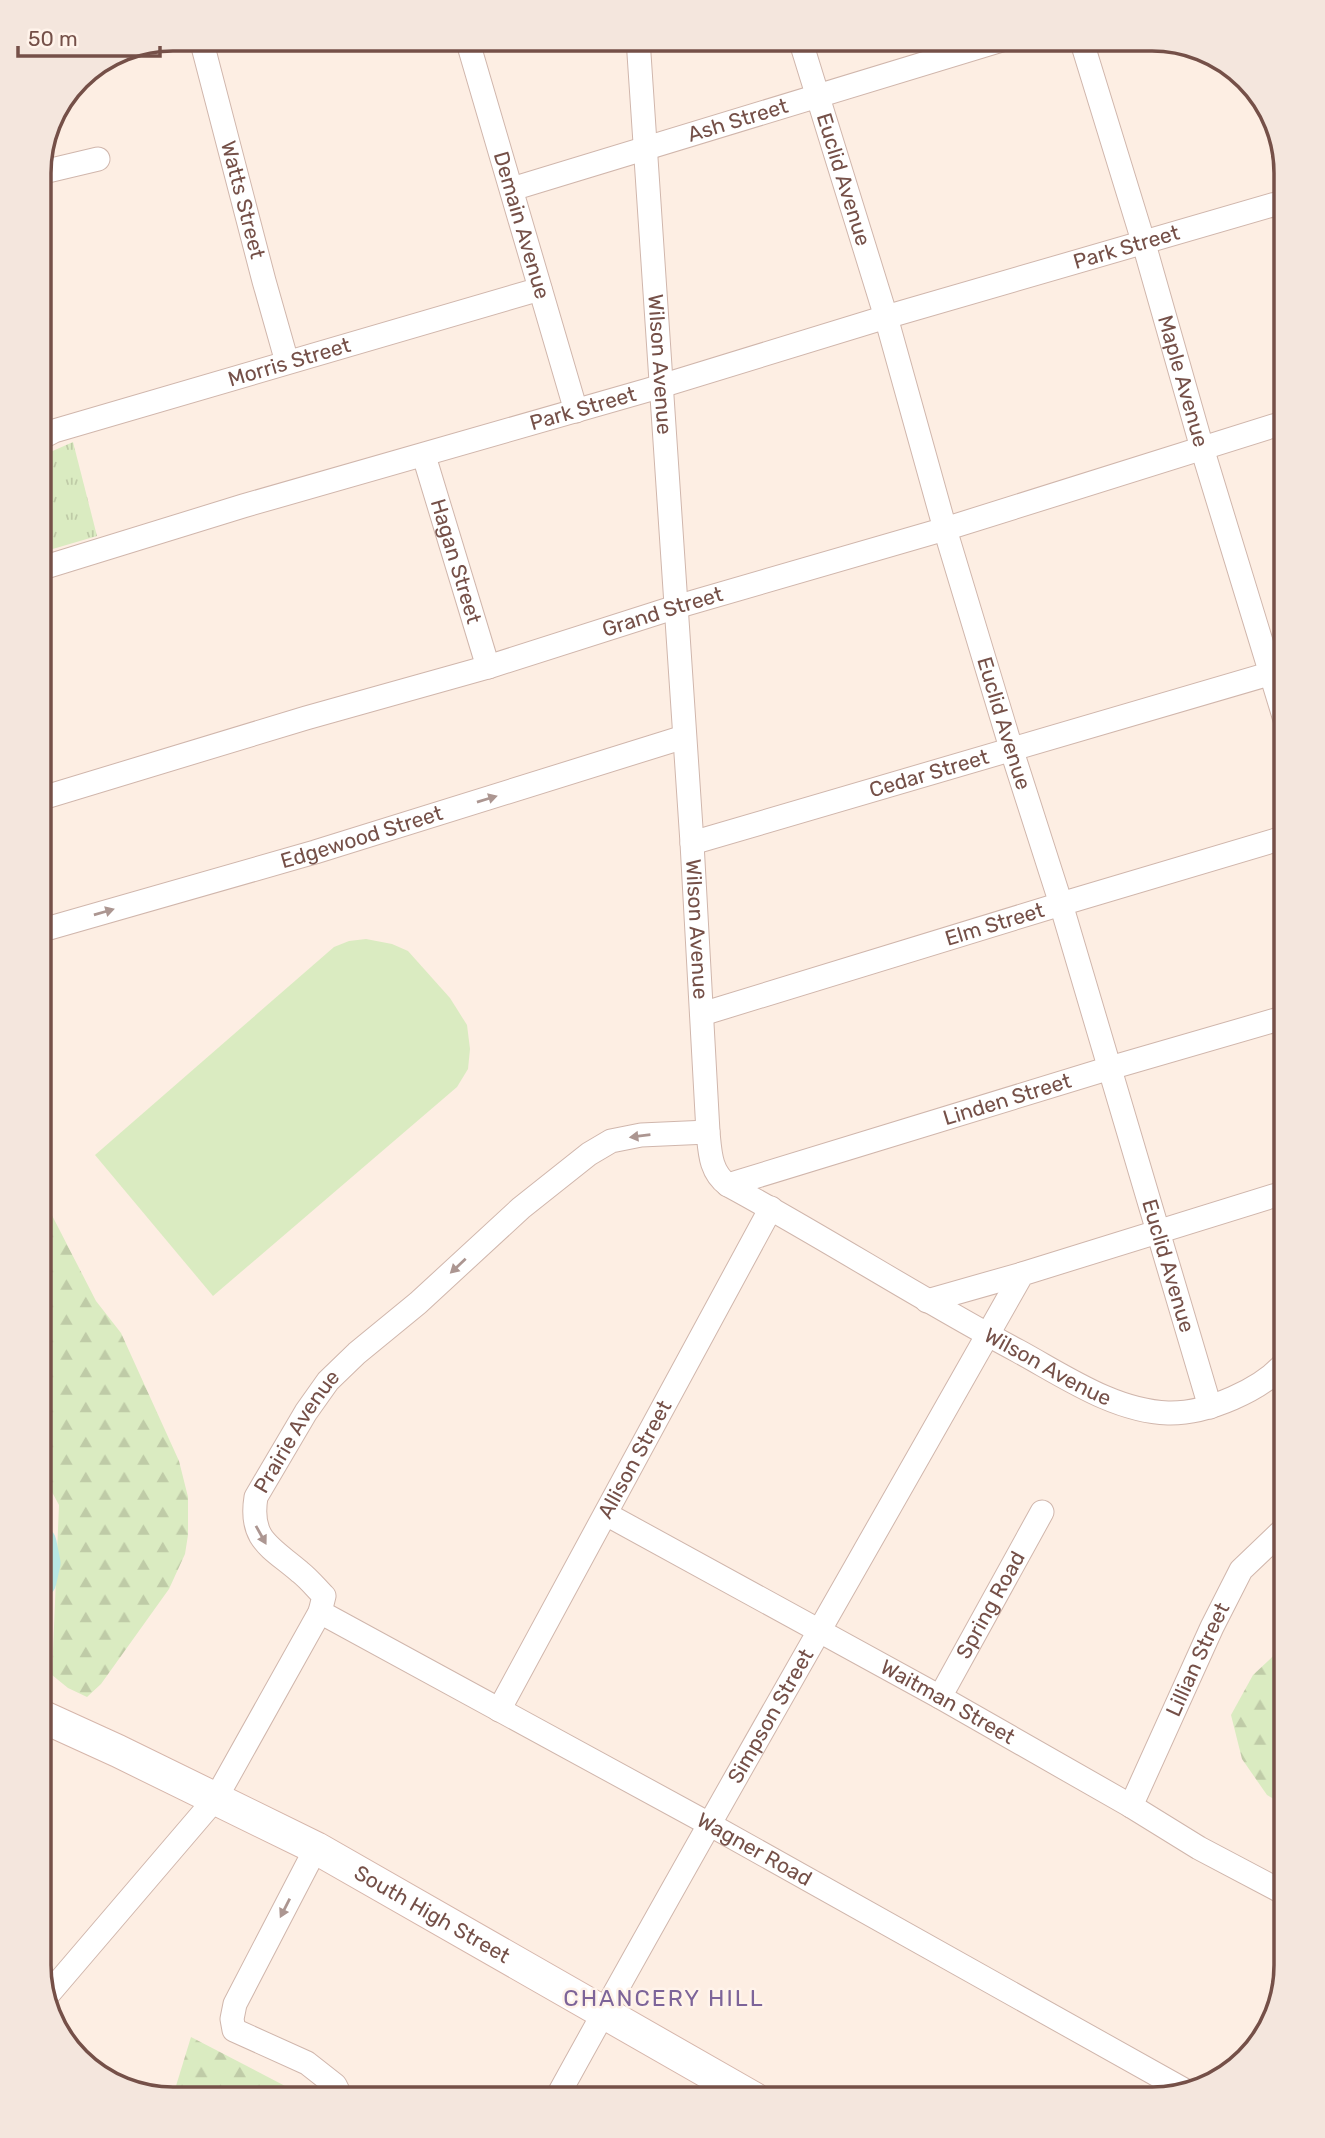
<svg xmlns="http://www.w3.org/2000/svg" width="1325" height="2138" font-family="Rubik,sans-serif">
  <style>
    .green { fill: #daebc1 }
    .forest { fill: url(#forest-firs) }
    .park { fill: url(#park-tufts) }
    .lines { fill: none; stroke-linecap: round; stroke-linejoin: round }
    .river { stroke: #b7e7e4; stroke-width: 35 }
    .street-casing { stroke: #d0b6ac; stroke-width: 25 }
    .secondary-casing { stroke: #d6b6ab; stroke-width: 34 }
    .street { stroke: #fff; stroke-width: 23 }
    .secondary { stroke: #fff; stroke-width: 32 }
    .oneway { fill: #ac9691 }
    .labels { text-anchor: middle; stroke-width: 5; stroke-linejoin: round; paint-order: stroke }
    .street-label { font-size: 21px; fill: #755048; stroke: #fff3ea }
    .neighbourhood-label { font-size: 23px; letter-spacing: 2px; fill: #7d6499; stroke: #fff3ea }
    .rim { fill: none; stroke: #755048; stroke-width: 3.5 }
  </style>
  <defs>
    <pattern id="forest-firs" width="22" height="20" patternUnits="userSpaceOnUse" patternTransform="scale(1.75)"><rect width="22" height="20" fill="#daebc1"/><path d="M5 1l3.5 6h-7zM16 11l3.5 6h-7z" fill="#bfcba7"/></pattern>
    <pattern id="park-tufts" width="24" height="20" patternUnits="userSpaceOnUse" patternTransform="scale(1.75)"><rect width="24" height="20" fill="#daebc1"/><path d="M3 7l-1-3M5 7V3M7 7l1-3M15 17l-1-3M17 17v-4M19 17l1-3" fill="none" stroke="#bfcba7"/></pattern>
  </defs>
  <rect width="100%" height="100%" fill="#fdeee3"/>
  <polygon class="green" points="366,939 392,944 408,951 450,998 467,1025 470,1049 468,1069 457,1087 213,1296 95,1155 334,947 349,941"/>
  <g class="forest">
    <polygon points="39,1190 96,1301 121,1333 179,1461 188,1497 188,1535 185,1554 169,1589 101,1684 87,1697 68,1688 52,1675 59,1505 39,1468"/>
    <polygon points="1286,1644 1286,1806 1267,1795 1242,1759 1231,1715 1253,1675"/>
    <polygon points="191,2037 310,2099 172,2099"/>
  </g>
  <polygon class="park" points="73,442 97,536 39,553 39,457"/>
  <g class="lines">
    <polyline class="river" points="39,1581 43,1563 39,1543"/>
    <g class="street-casing">
      <g id="street">
        <path id="s1" d="M 201,39 L 264,281 L 287,362"/>
        <path id="s2" d="M 467,39 L 576,411"/>
        <path id="s3" d="M 638,39 L 692,843 L 708,1132 C 710,1152 710,1172 728,1185 C 826,1238 920,1299 1018,1351 C 1064,1376 1114,1411 1168,1413 C 1206,1414 1263,1390 1286,1361"/>
        <path id="s4" d="M 800,39 L 886,317 L 945,529 L 1011,748 L 1061,904 L 1210,1407"/>
        <path id="s5" d="M 1081,39 L 1144,244 L 1202,448 L 1286,723"/>
        <polyline points="39,173 98,159"/>
        <path id="s6" d="M 512,189 L 1005,39"/>
        <path id="s7" d="M 39,439 L 54,431 L 540,289"/>
        <path id="s8" d="M 424,456 L 488,667"/>
        <path id="s9" d="M 39,569 L 243,506 L 648,390 L 886,317 L 1286,201"/>
        <path id="s10" d="M 39,799 L 306,718 L 488,667 L 676,607 L 945,529 L 1286,422"/>
        <path id="s11" d="M 692,843 L 1286,669"/>
        <path id="s12" d="M 39,931 L 315,852 L 684,737"/>
        <path id="s13" d="M 702,1014 L 1061,904 L 1286,837"/>
        <path id="s14" d="M 728,1185 L 1110,1068 L 1286,1017"/>
        <polyline points="927,1301 1022,1274"/>
        <path id="s15" d="M 606,1514 L 940,1697 L 1131,1806 L 1199,1848 L 1286,1894"/>
        <path id="s16" d="M 320,1612 L 709,1824 L 1186,2091"/>
        <path id="s17" d="M 940,1697 L 1042,1512"/>
        <path id="s18" d="M 499,1710 L 771,1208"/>
        <path id="s19" d="M 1131,1806 L 1212,1627 L 1241,1570 L 1286,1527"/>
        <polyline points="316,1848 235,2004 232,2019 234,2030 307,2063 335,2085 341,2097 344,2099"/>
        <path id="s20" d="M 46,1997 L 216,1798 L 320,1612 L 324,1596 C 316,1588 309,1579 300,1572 C 271,1547 249,1540 256,1497 L 306,1412 L 328,1381 L 357,1353 L 418,1303 L 521,1208 L 589,1154 L 611,1141 L 641,1135 L 708,1132"/>
        <path id="s21" d="M 556,2099 C 708,1822 867,1549 1022,1274 L 1286,1192"/>
      </g>
    </g>
    <g class="secondary-casing">
      <g id="secondary">
        <path id="s22" d="M 39,1715 L 118,1751 L 316,1848 L 755,2099"/>
      </g>
    </g>
    <use href="#street" class="street"/>
    <use href="#secondary" class="secondary"/>
  </g>
  <defs><path id="oneway-solid" d="M-6-.8H1V-3.2L6.5 0L1 3.2V.8H-6Z" transform="scale(1.75)"/></defs>
  <g class="oneway">
    <use href="#oneway-solid" transform="translate(487 799) rotate(-17)"/>
    <use href="#oneway-solid" transform="translate(104 912) rotate(-16)"/>
    <use href="#oneway-solid" transform="translate(640 1136) rotate(173)"/>
    <use href="#oneway-solid" transform="translate(458 1266) rotate(137)"/>
    <use href="#oneway-solid" transform="translate(261 1535) rotate(61)"/>
    <use href="#oneway-solid" transform="translate(285 1908) rotate(117)"/>
  </g>
  <g class="labels">
    <g class="street-label">
      <text dy="7" stroke="none"><textPath href="#s6" startOffset="236">Ash Street</textPath></text>
      <text dy="7" stroke="none"><textPath href="#s4" startOffset="147">Euclid Avenue</textPath></text>
      <text dy="7" stroke="none"><textPath href="#s1" startOffset="166">Watts Street</textPath></text>
      <text dy="7" stroke="none"><textPath href="#s2" startOffset="194">Demain Avenue</textPath></text>
      <text dy="7" stroke="none"><textPath href="#s9" startOffset="1134">Park Street</textPath></text>
      <text dy="7" stroke="none"><textPath href="#s7" startOffset="262">Morris Street</textPath></text>
      <text dy="7" stroke="none"><textPath href="#s3" startOffset="326">Wilson Avenue</textPath></text>
      <text dy="7" stroke="none"><textPath href="#s5" startOffset="357">Maple Avenue</textPath></text>
      <text dy="7" stroke="none"><textPath href="#s9" startOffset="567">Park Street</textPath></text>
      <text dy="7" stroke="none"><textPath href="#s8" startOffset="110">Hagan Street</textPath></text>
      <text dy="7" stroke="none"><textPath href="#s10" startOffset="651">Grand Street</textPath></text>
      <text dy="7" stroke="none"><textPath href="#s4" startOffset="714">Euclid Avenue</textPath></text>
      <text dy="7" stroke="none"><textPath href="#s11" startOffset="247">Cedar Street</textPath></text>
      <text dy="7" stroke="none"><textPath href="#s12" startOffset="336">Edgewood Street</textPath></text>
      <text dy="7" stroke="none"><textPath href="#s13" startOffset="306">Elm Street</textPath></text>
      <text dy="7" stroke="none"><textPath href="#s3" startOffset="892">Wilson Avenue</textPath></text>
      <text dy="7" stroke="none"><textPath href="#s14" startOffset="292">Linden Street</textPath></text>
      <text dy="7" stroke="none"><textPath href="#s4" startOffset="1281">Euclid Avenue</textPath></text>
      <text dy="7" stroke="none"><textPath href="#s3" startOffset="1522">Wilson Avenue</textPath></text>
      <text dy="7" stroke="none"><textPath href="#s20" startOffset="696">Prairie Avenue</textPath></text>
      <text dy="7" stroke="none"><textPath href="#s18" startOffset="285">Allison Street</textPath></text>
      <text dy="7" stroke="none"><textPath href="#s17" startOffset="105">Spring Road</textPath></text>
      <text dy="7" stroke="none"><textPath href="#s19" startOffset="161">Lillian Street</textPath></text>
      <text dy="7" stroke="none"><textPath href="#s15" startOffset="390">Waitman Street</textPath></text>
      <text dy="7" stroke="none"><textPath href="#s21" startOffset="439">Simpson Street</textPath></text>
      <text dy="7" stroke="none"><textPath href="#s16" startOffset="495">Wagner Road</textPath></text>
      <text dy="7" stroke="none"><textPath href="#s22" startOffset="441">South High Street</textPath></text>
    </g>
    <g class="neighbourhood-label">
      <text x="664" y="2006">CHANCERY HILL</text>
    </g>
  </g>
  <path d="M0 0H1325V2138H0ZM173 51H1152A122 122 0 0 1 1274 173V1965A122 122 0 0 1 1152 2087H173A122 122 0 0 1 51 1965V173A122 122 0 0 1 173 51Z" fill="#f4e6dd" fill-rule="evenodd"/>
  <path class="rim" d="M173 51H1152A122 122 0 0 1 1274 173V1965A122 122 0 0 1 1152 2087H173A122 122 0 0 1 51 1965V173A122 122 0 0 1 173 51Z"/>
  <path d="M18 46v10h142v-10" fill="none" stroke="#755048" stroke-width="3.5"/>
  <text x="28" y="46" font-size="21" fill="#755048" stroke="#fff3ea" stroke-width="5" paint-order="stroke">50 m</text>
</svg>
